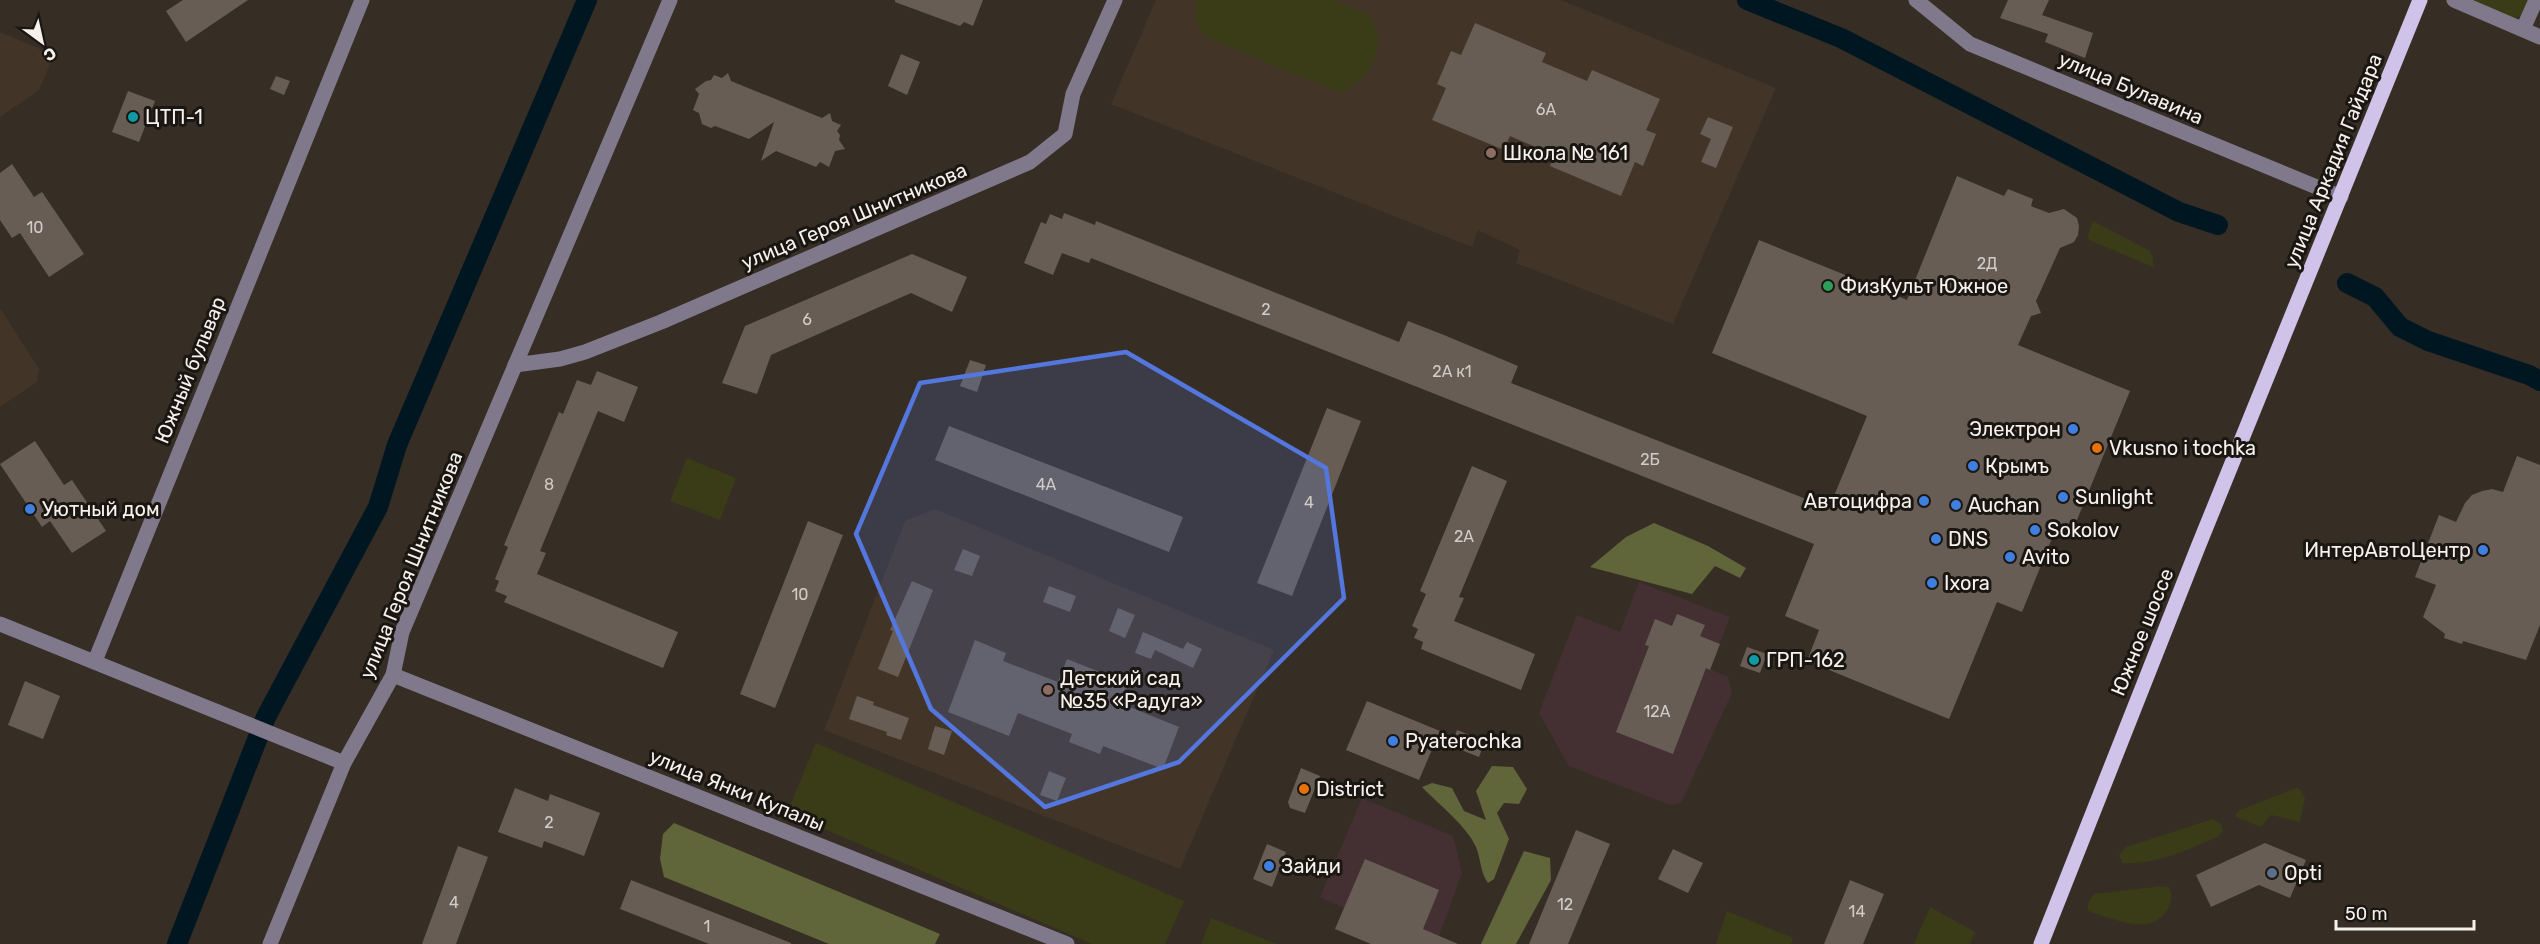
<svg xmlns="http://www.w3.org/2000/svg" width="2540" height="944" font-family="Rubik,sans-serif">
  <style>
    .built { fill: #423528 }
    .industrial { fill: #443033 }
    .green { fill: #393c16 }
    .forest { fill: #60653a }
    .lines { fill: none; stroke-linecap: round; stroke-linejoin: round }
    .canal { stroke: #001621; stroke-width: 20 }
    .building { fill: #675d54 }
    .minor { stroke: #7f798b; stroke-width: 15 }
    .major { stroke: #d0c3e9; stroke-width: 15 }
    .marked { fill: #5477dd; fill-opacity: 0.2; stroke: #5477dd; stroke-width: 4.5; stroke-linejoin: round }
    .culture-dot { fill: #0f9aa8; stroke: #1a1612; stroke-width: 2 }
    .education-dot { fill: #8d6e63; stroke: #1a1612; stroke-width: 2 }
    .leisure-dot { fill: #2e9e5b; stroke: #1a1612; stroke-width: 2 }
    .shop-dot { fill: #3f7fe0; stroke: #1a1612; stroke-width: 2 }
    .food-dot { fill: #e8710a; stroke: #1a1612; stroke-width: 2 }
    .service-dot { fill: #5c6f8a; stroke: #1a1612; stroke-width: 2 }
    .labels { text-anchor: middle; stroke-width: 6; stroke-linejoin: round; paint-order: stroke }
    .number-label { font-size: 16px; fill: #d3ccc6 }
    .street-label { font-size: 20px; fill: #f7f1ec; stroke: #1a1612 }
    .poi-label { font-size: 20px; fill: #f7f1ec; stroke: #1a1612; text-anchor: start }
  </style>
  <rect width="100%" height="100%" fill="#362d25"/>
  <g class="built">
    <polygon points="1156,0 1561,0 1776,88 1673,324 1516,263 1520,250 1478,230 1472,247 1111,104"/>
    <polygon points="0,32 54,55 39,90 0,117"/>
    <polygon points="0,308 39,369 37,382 0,407"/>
    <polygon points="935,509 1274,650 1180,869 824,730 905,521"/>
  </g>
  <g class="industrial">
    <polygon points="1639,582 1730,617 1710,669 1728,677 1732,693 1681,803 1670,805 1569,766 1539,713 1577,615 1620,632"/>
    <polygon points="1362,798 1453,836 1462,873 1436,944 1371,944 1335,929 1344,908 1320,897"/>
  </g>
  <g class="green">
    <path d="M 1197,0 L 1333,0 L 1368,14 C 1371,20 1375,26 1377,32 C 1383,60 1363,83 1340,93 L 1208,38 C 1196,27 1193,15 1197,0 Z"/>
    <polygon points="2464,0 2528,0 2521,15 2515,19"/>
    <polygon points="2093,221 2150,251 2153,258 2153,267 2089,240 2088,235"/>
    <polygon points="687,458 736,478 720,520 670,501"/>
    <polygon points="816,743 1184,901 1165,944 1092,944 787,813"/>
    <polygon points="2296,788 2300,789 2305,798 2300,822 2271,815 2261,827 2236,817 2236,813 2240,810"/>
    <path d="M 2213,819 L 2221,824 L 2223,830 L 2219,836 C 2187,850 2157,865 2122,863 L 2119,855 L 2126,847 Z"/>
    <path d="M 2162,886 L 2169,887 C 2173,894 2172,903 2167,910 C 2151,938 2112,918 2088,911 L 2088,903 L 2094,894 Z"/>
    <polygon points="1930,907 1975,932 1970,944 1914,944"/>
    <polygon points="1727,911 1793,938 1791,944 1716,944"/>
    <polygon points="1211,918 1277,944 1201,944"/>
  </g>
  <g class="forest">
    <polygon points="1654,523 1708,546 1746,568 1740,578 1715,566 1692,594 1590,567 1626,537"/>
    <path d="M 1492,766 L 1513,767 L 1527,789 L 1519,804 L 1504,803 L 1497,813 L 1509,839 L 1494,879 L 1488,883 C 1480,872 1481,859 1476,847 C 1466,825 1439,805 1422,787 L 1432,783 L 1452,788 L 1464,811 L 1486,820 L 1476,791 Z"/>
    <polygon points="674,823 940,934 935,944 829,944 664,877 660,859 663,834"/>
    <polygon points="1524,851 1550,858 1551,880 1516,944 1481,944"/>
  </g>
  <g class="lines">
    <g class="canal">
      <polyline points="1747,0 1841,38 2179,212 2218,225"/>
      <polyline points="2347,283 2375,297 2400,327 2428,341 2529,375 2540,381"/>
      <polyline points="177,944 266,717 378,507 397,445 587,0"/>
    </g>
  </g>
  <g class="building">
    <polygon points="183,0 248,0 186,42 166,11"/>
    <polygon points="895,0 983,0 973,26 964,22 960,26 895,2"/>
    <polygon points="2008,0 2049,0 2042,15 2093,33 2085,58 2045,42 2048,34 2000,18"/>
    <polygon points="1475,23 1546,53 1542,62 1587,81 1592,70 1660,99 1646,130 1656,134 1643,166 1635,162 1621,196 1550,166 1554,155 1510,136 1504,150 1432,120 1446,88 1437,84 1451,51 1461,55"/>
    <polygon points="901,54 920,62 907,95 888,86"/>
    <polygon points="728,73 731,81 822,118 830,113 832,121 841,125 837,131 840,135 839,140 845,149 835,151 829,167 820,162 816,167 776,151 761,161 774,122 749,139 715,126 711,128 702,124 699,113 693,110 699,94 695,89 706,81 711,80 714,75 722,78"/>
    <polygon points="276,76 290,81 284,95 270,89"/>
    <polygon points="128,91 155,101 139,142 112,132"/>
    <polygon points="1708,117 1733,127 1716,168 1701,162 1711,139 1700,134"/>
    <polygon points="12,164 34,197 42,192 84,254 49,277 20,233 12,238 0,220 0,173"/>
    <polygon points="1957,176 2004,196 2008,189 2033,199 2031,206 2049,213 2064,209 2077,218 2079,226 2078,235 2074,242 2060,248 2036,301 2041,313 2031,316 2018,345 2130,391 2072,532 2057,526 2022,612 1997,602 1949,719 1807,661 1819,630 1785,616 1814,544 1091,258 1089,263 1062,253 1053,275 1024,263 1041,222 1046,224 1050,214 1062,219 1064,213 1095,225 1096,221 1399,342 1408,321 1444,335 1518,366 1511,383 1829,508 1867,416 1712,353 1759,240 1907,300"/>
    <polygon points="912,254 967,277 952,312 911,293 771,355 757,394 722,383 745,326"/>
    <polygon points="970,360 986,365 977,392 960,386"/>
    <polygon points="597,371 638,387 624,422 598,411 540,551 546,553 537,574 678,632 663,668 504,602 507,596 495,591 499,581 495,579 508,547 504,545 559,412 563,414 577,380 591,385"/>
    <polygon points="1327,408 1361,421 1292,596 1257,583"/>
    <polygon points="949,426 1183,517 1169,552 935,460"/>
    <polygon points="35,441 64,485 72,480 106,531 72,553 50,521 42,527 0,464"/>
    <polygon points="2517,456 2540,465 2540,625 2526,660 2463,641 2462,644 2444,638 2445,634 2423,617 2436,585 2415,577 2439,515 2456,522 2465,503 2472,495 2482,491 2492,489 2503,492"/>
    <polygon points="1472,466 1507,481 1459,597 1464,598 1454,621 1535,654 1521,690 1421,649 1423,642 1414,638 1418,629 1412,626 1426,594 1420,591"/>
    <polygon points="808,521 843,535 775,708 740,694"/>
    <polygon points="963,549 980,556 972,576 954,570"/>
    <polygon points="912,581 933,590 898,677 878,669 893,631 890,630"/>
    <polygon points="1049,586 1076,596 1070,612 1043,602"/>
    <polygon points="1118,608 1135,615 1125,638 1109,631"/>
    <polygon points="1677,614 1705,625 1700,636 1720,644 1710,670 1706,668 1673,754 1616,732 1649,646 1645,645 1655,619 1672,626"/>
    <polygon points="1143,632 1183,649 1187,642 1202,649 1193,668 1155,650 1151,659 1135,653"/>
    <polygon points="975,640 1006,653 1003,661 1058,682 1067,659 1128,683 1120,703 1179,727 1163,769 1103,746 1100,754 1069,742 1072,734 1018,713 1009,736 948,712"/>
    <polygon points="1747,647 1767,654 1760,673 1740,666"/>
    <polygon points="25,681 60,696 43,739 8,725"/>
    <polygon points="857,696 874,702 873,705 909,718 901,740 886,735 887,732 849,719"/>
    <polygon points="1367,701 1440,731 1419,780 1346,750"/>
    <polygon points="935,726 952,731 944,755 928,749"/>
    <polygon points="1457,730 1485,741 1479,757 1451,746"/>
    <polygon points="1301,768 1320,776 1305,813 1290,808 1288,802"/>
    <polygon points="1049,771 1066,778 1057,801 1040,795"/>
    <polygon points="515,788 548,801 550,794 600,813 584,856 544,841 542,848 498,832"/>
    <polygon points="1576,830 1610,844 1568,944 1529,944"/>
    <polygon points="2265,843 2306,860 2290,898 2259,885 2211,907 2196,875"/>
    <polygon points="1267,844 1286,852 1272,887 1253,879"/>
    <polygon points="458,846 488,857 456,944 422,944"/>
    <polygon points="1673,849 1703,863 1688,893 1658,879"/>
    <polygon points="1365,859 1439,890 1423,929 1458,944 1371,944 1335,929"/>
    <polygon points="631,880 791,943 791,944 709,944 620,909"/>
    <polygon points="1850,880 1884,894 1863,944 1824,944"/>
  </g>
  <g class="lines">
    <g class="minor">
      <polyline points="1916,0 1970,44 2341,197"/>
      <polyline points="2454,0 2540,37"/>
      <polyline points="2523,29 2536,0"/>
      <polyline points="515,365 560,359 585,352 661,322 1030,162 1065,134 1073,94 1115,0"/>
      <polyline points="0,624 344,763"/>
      <polyline points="95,661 362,0"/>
      <polyline points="393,675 1067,944"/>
      <polyline points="270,944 344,763 393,675 402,632 670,0"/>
    </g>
    <polyline class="major" points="2041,944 2198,547 2420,0"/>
  </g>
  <path class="marked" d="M 1126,352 L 1326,468 L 1344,598 L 1179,762 L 1045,807 L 931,709 L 856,534 L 920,383 Z"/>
  <g class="culture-dot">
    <circle cx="133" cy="117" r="6"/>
    <circle cx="1754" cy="660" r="6"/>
  </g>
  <g class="education-dot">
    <circle cx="1491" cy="153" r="6"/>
    <circle cx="1048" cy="690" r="6"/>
  </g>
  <circle class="leisure-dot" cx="1828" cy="286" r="6"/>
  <g class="shop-dot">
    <circle cx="2073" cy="429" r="6"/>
    <circle cx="1973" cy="466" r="6"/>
    <circle cx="2063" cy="497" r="6"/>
    <circle cx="1924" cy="501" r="6"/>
    <circle cx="1956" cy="505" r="6"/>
    <circle cx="30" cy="509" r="6"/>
    <circle cx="2035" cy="530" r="6"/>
    <circle cx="1936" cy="539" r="6"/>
    <circle cx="2483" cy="550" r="6"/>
    <circle cx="2010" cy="557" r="6"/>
    <circle cx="1932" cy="583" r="6"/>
    <circle cx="1393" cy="741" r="6"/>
    <circle cx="1269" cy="866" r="6"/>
  </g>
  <g class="food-dot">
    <circle cx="2097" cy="448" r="6"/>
    <circle cx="1304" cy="789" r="6"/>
  </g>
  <circle class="service-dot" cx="2272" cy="873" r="6"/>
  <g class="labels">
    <g class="number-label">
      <text x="1546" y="115">6А</text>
      <text x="35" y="233">10</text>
      <text x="1987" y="269">2Д</text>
      <text x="1266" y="315">2</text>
      <text x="807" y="325">6</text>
      <text x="1452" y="377">2А к1</text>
      <text x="1650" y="465">2Б</text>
      <text x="549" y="490">8</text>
      <text x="1046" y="490">4А</text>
      <text x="1309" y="508">4</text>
      <text x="1464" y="542">2А</text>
      <text x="800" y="600">10</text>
      <text x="1657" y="717">12А</text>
      <text x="549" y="828">2</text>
      <text x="454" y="908">4</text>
      <text x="1565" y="910">12</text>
      <text x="1857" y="917">14</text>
      <text x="707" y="932">1</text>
    </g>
    <g class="street-label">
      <text transform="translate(2131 88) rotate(23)" y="7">улица Булавина</text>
      <text transform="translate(2333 161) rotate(-68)" y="7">улица Аркадия Гайдара</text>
      <text transform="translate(854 216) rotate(-23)" y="7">улица Героя Шнитникова</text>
      <text transform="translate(190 370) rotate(-68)" y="7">Южный бульвар</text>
      <text transform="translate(411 565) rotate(-68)" y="7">улица Героя Шнитникова</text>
      <text transform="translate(2142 632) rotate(-68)" y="7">Южное шоссе</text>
      <text transform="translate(737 790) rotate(22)" y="7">улица Янки Купалы</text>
    </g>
    <g class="poi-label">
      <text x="145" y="124">ЦТП-1</text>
      <text x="1503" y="160">Школа № 161</text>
      <text x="1840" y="293">ФизКульт Южное</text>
      <text x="2061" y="436" text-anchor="end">Электрон</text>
      <text x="2109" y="455">Vkusno i tochka</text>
      <text x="1985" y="473">Крымъ</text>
      <text x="2075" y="504">Sunlight</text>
      <text x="1912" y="508" text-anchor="end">Автоцифра</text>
      <text x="1968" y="512">Auchan</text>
      <text x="42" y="516">Уютный дом</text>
      <text x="2047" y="537">Sokolov</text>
      <text x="1948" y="546">DNS</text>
      <text x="2471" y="557" text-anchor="end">ИнтерАвтоЦентр</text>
      <text x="2022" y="564">Avito</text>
      <text x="1944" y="590">Ixora</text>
      <text x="1766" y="667">ГРП-162</text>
      <text x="1060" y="685">Детский сад<tspan x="1060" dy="23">№35 «Радуга»</tspan></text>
      <text x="1405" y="748">Pyaterochka</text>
      <text x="1316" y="796">District</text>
      <text x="1281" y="873">Зайди</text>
      <text x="2284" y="880">Opti</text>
    </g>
  </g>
  <g transform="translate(42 42) rotate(147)" stroke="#1a1612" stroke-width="4.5" paint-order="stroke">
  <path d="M0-4.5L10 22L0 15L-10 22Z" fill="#f7f1ec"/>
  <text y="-9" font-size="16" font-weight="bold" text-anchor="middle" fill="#f7f1ec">С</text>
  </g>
  <path d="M2336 920v9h138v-9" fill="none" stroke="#f7f1ec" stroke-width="3"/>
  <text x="2345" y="920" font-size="18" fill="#f7f1ec" stroke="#1a1612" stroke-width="4.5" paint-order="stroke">50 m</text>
</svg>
